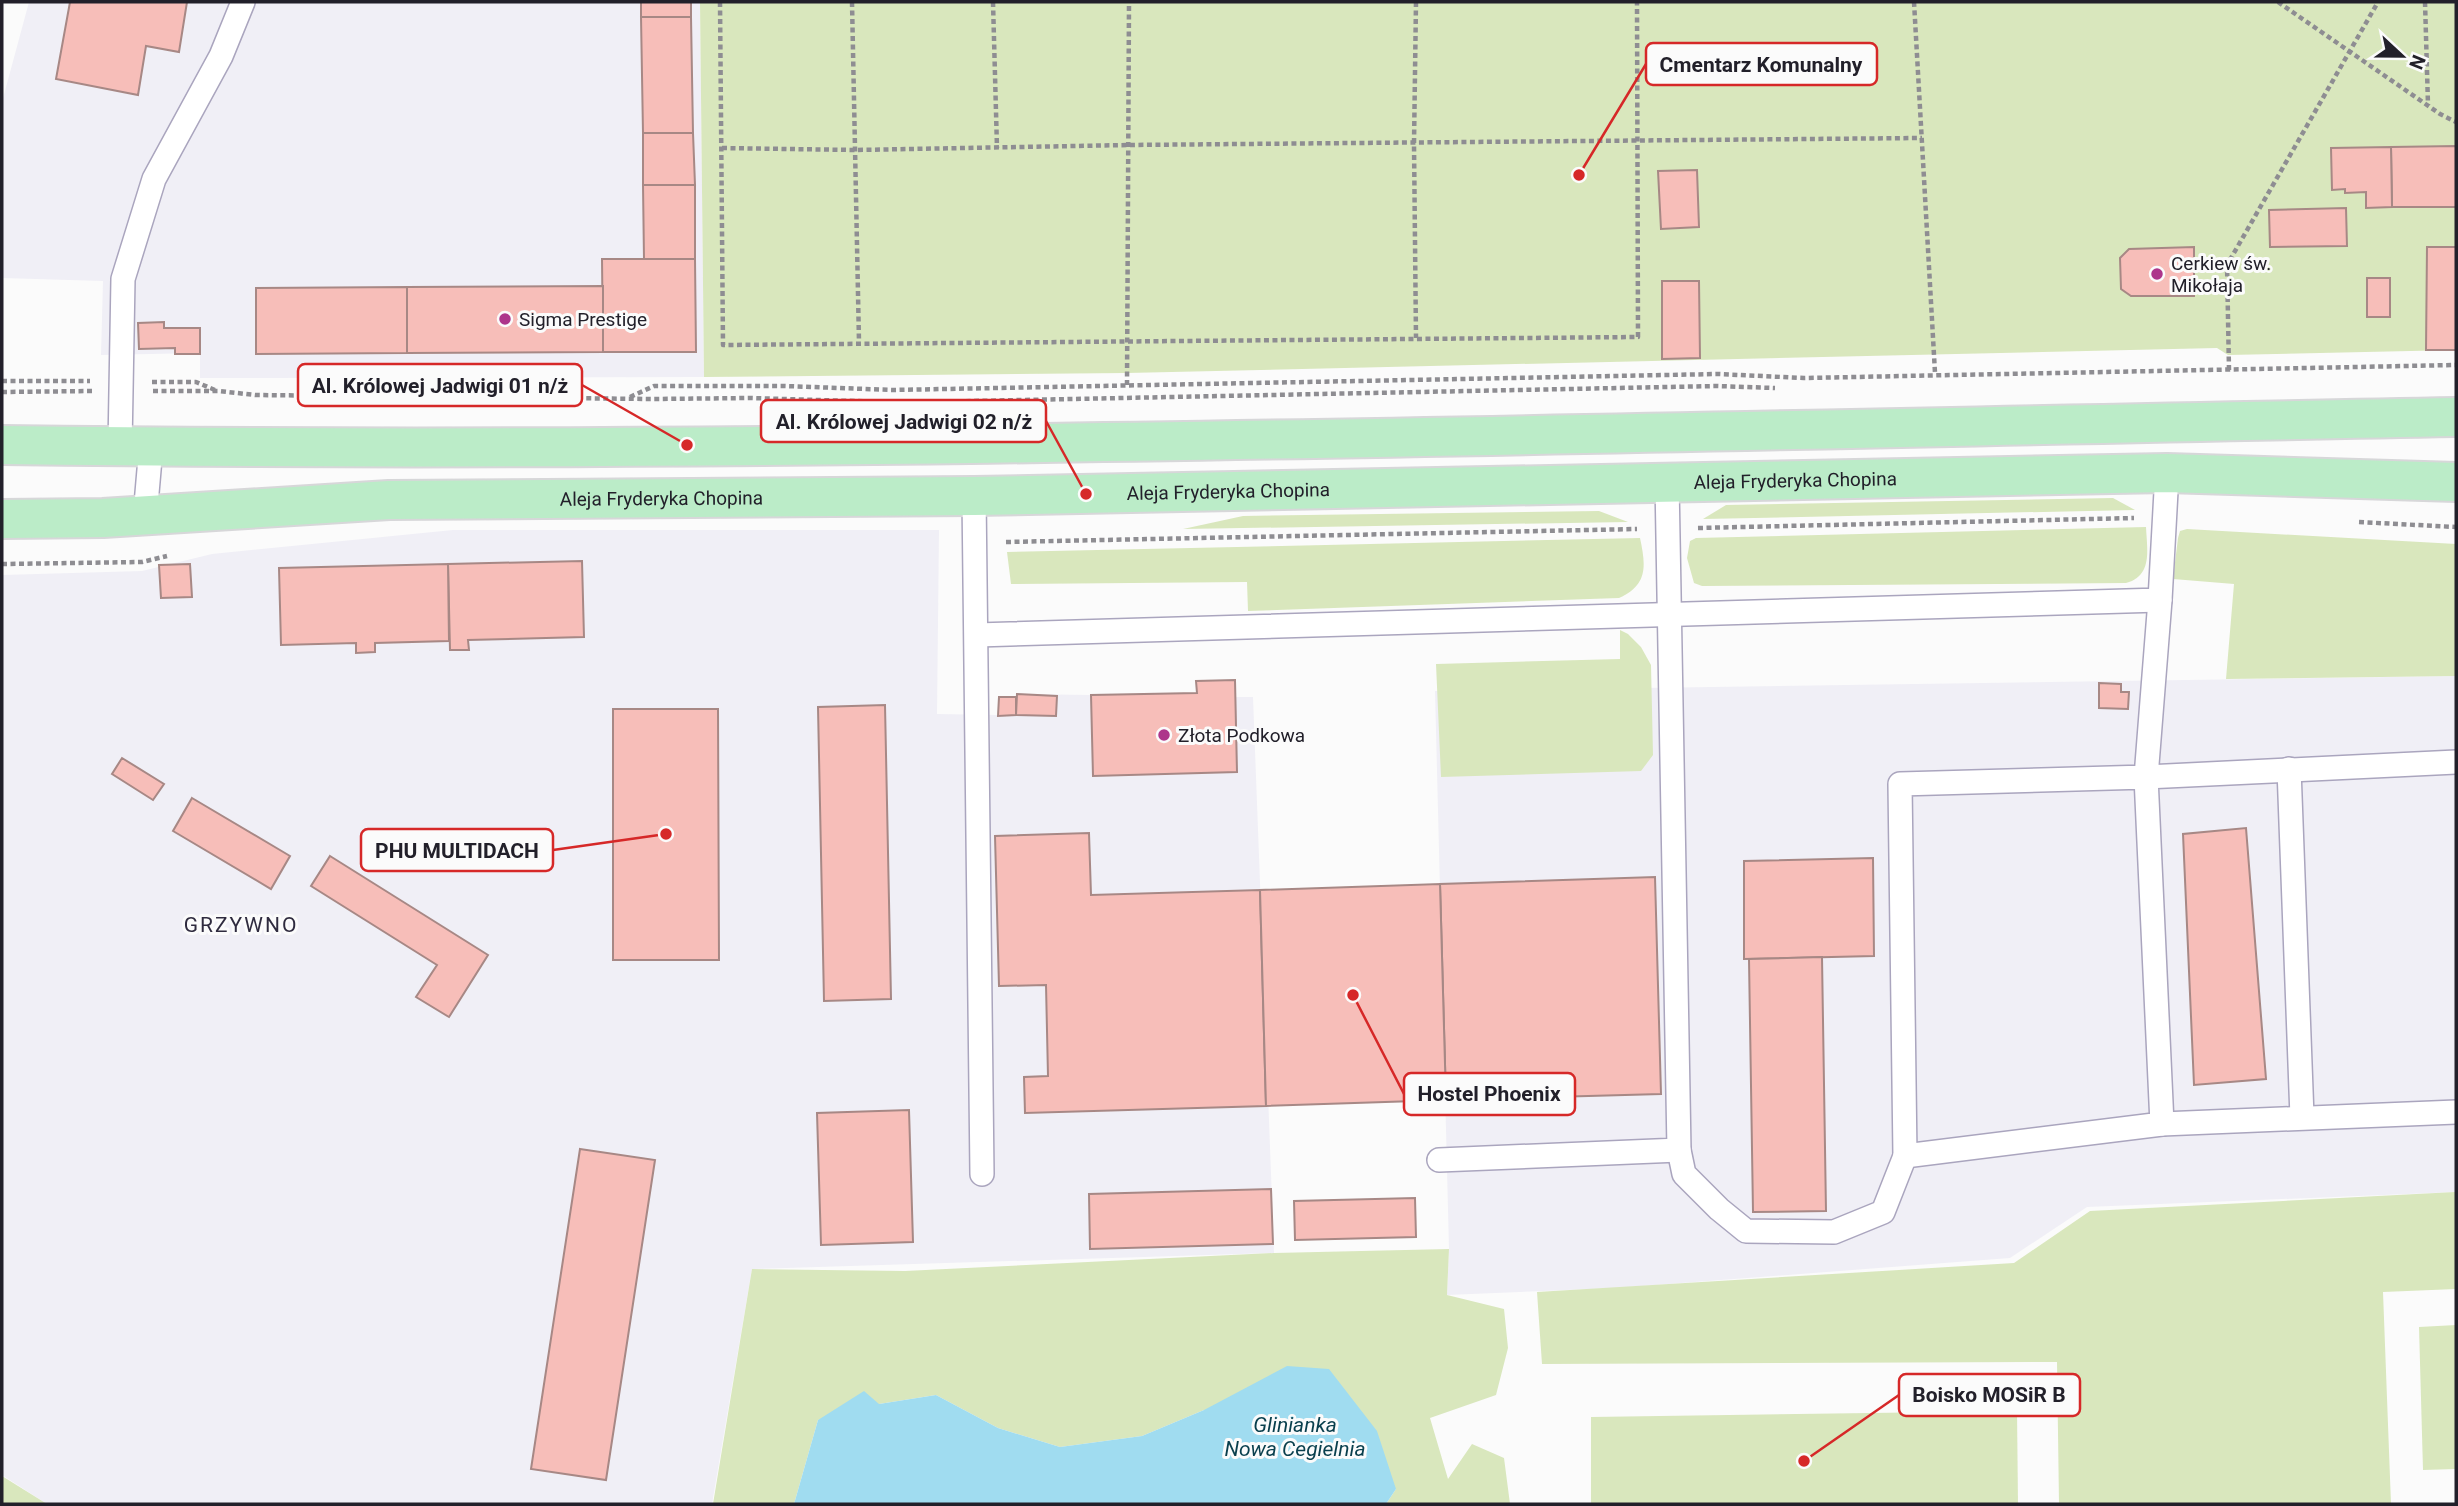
<svg xmlns="http://www.w3.org/2000/svg" width="2458" height="1506" font-family="Roboto,sans-serif">
  <style>
    .built { fill: #f0eff6 }
    .green { fill: #d9e7bd }
    .water { fill: #a0dcf0 }
    .building { fill: #f7beb9; stroke: #a78885; stroke-width: 2 }
    .lines { fill: none; stroke-linecap: round; stroke-linejoin: round }
    .lane-casing { stroke: #aaa5be; stroke-width: 26 }
    .primary-casing { stroke: #d7d7d9; stroke-width: 42 }
    .path { stroke: #8e8d92; stroke-width: 4.5; stroke-dasharray: 5 3.5; stroke-linecap: butt }
    .lane { stroke: #fff; stroke-width: 23 }
    .primary { stroke: #bbecc8; stroke-width: 38 }
    .poi-dot { fill: #ad358b; stroke: #fbfbfb; stroke-width: 2.5 }
    .labels { text-anchor: middle; stroke-width: 6; stroke-linejoin: round; paint-order: stroke }
    .poi-label { font-size: 19px; fill: #22202a; stroke: #fbfbfb; text-anchor: start }
    .street-label { font-size: 19px; fill: #22202a; stroke: #fbfbfb }
    .neighbourhood-label { font-size: 21px; letter-spacing: 2px; fill: #2f2b3f; stroke: #fbfbfb }
    .water-label { font-size: 21px; font-style: italic; fill: #093f4d; stroke: #fbfbfb }
    .leader { fill: none; stroke: #d62828; stroke-width: 2.5 }
    .callout-dot { fill: #d62828; stroke: #fbfbfb; stroke-width: 2.5 }
    .callout { fill: #fbfbfb; stroke: #d62828; stroke-width: 2.5 }
    .callout-label { font-size: 21px; text-anchor: middle; font-weight: bold; fill: #22202a }
  </style>
  <rect width="100%" height="100%" fill="#fbfbfb"/>
  <g class="built">
    <polygon points="29,2 700,2 704,377 200,378 200,353 101,355 103,281 2,278 2,102"/>
    <polygon points="453,530 939,530 937,714 998,715 999,697 1016,697 1017,694 1091,695 1196,693 1196,681 1235,680 1235,697 1253,697 1274,1253 752,1269 712,1504 47,1504 2,1475 2,575 142,571 212,554"/>
    <polygon points="2456,676 2456,1192 2087,1207 2010,1258 1616,1288 1447,1295 1449,1249 1435,691"/>
  </g>
  <g class="green">
    <polygon points="700,2 2456,2 2456,350 2228,355 2217,348 1127,373 704,377"/>
    <polygon points="2113,498 2135,510 1703,519 1726,505"/>
    <polygon points="1599,511 1628,522 1183,529 1243,516"/>
    <path d="M 2146,527 C 2147,549 2153,576 2126,583 L 1702,586 L 1694,583 L 1687,558 L 1690,541 L 1696,538 Z"/>
    <polygon points="2187,529 2456,544 2456,676 2226,679 2234,584 2173,579 2178,538 2180,531"/>
    <path d="M 1640,538 C 1646,566 1648,585 1619,598 L 1248,611 L 1247,582 L 1011,584 L 1007,552 Z"/>
    <polygon points="1620,630 1628,634 1641,647 1651,665 1653,755 1641,771 1441,777 1436,664 1620,659"/>
    <polygon points="2455,1192 2456,1289 2383,1292 2391,1504 2059,1504 2057,1362 1542,1364 1537,1292 2014,1263 2090,1211"/>
    <polygon points="1449,1249 1447,1295 1504,1309 1508,1348 1496,1395 1430,1418 1448,1479 1472,1444 1504,1458 1510,1504 1386,1504 1396,1489 1204,1410 1142,1436 1060,1447 998,1428 936,1395 879,1404 818,1420 794,1504 713,1504 752,1269 905,1271 1274,1253"/>
    <polygon points="2456,1325 2456,1469 2423,1470 2419,1327"/>
    <polygon points="2017,1411 2018,1504 1591,1504 1591,1417"/>
    <polygon points="2,1476 47,1504 2,1504"/>
  </g>
  <polygon class="water" points="1287,1366 1329,1369 1377,1431 1396,1489 1386,1504 794,1504 818,1420 864,1391 879,1404 936,1395 998,1428 1060,1447 1142,1436 1204,1410"/>
  <g class="building">
    <polygon points="70,2 187,2 179,52 146,46 138,95 56,79"/>
    <rect x="641" y="2" width="50" height="15"/>
    <polygon points="641,17 691,17 693,133 643,133"/>
    <polygon points="643,133 693,133 695,185 643,185"/>
    <polygon points="2456,146 2456,207 2392,207 2391,147"/>
    <polygon points="2391,147 2392,207 2366,208 2366,192 2345,193 2345,189 2332,190 2331,148"/>
    <polygon points="1697,170 1699,227 1661,229 1658,171"/>
    <polygon points="643,185 695,185 695,259 644,259"/>
    <polygon points="2346,208 2347,246 2270,247 2269,210"/>
    <polygon points="2194,247 2194,296 2131,296 2121,289 2120,258 2129,249"/>
    <polygon points="2427,247 2456,247 2456,350 2426,350"/>
    <polygon points="602,259 695,259 696,352 603,352"/>
    <rect x="2367" y="278" width="23" height="39"/>
    <polygon points="1662,281 1699,281 1700,358 1662,359"/>
    <polygon points="603,286 603,352 407,353 407,287"/>
    <polygon points="407,287 407,353 256,354 256,288"/>
    <polygon points="164,322 164,328 200,328 200,354 175,354 175,348 139,349 138,323"/>
    <polygon points="582,561 584,637 468,640 469,650 450,650 448,564"/>
    <polygon points="190,564 192,597 161,598 159,565"/>
    <polygon points="448,564 449,641 375,643 375,652 356,653 356,643 281,645 279,568"/>
    <polygon points="1235,680 1237,772 1093,776 1091,695 1197,693 1196,681"/>
    <polygon points="2099,683 2121,684 2121,692 2129,692 2128,709 2099,708"/>
    <polygon points="1017,694 1057,696 1056,716 1016,715"/>
    <polygon points="999,697 1016,697 1016,715 998,716"/>
    <polygon points="885,705 891,999 824,1001 818,707"/>
    <polygon points="613,709 718,709 719,960 613,960"/>
    <polygon points="122,758 164,784 153,800 112,774"/>
    <polygon points="192,798 290,856 271,889 173,831"/>
    <polygon points="2246,828 2266,1079 2194,1085 2183,834"/>
    <polygon points="1089,833 1091,895 1260,890 1266,1106 1025,1113 1024,1077 1048,1076 1046,985 999,986 995,836"/>
    <polygon points="330,856 488,955 449,1017 416,997 437,965 311,886"/>
    <polygon points="1873,858 1874,956 1744,959 1744,861"/>
    <polygon points="1655,877 1661,1094 1446,1100 1440,884"/>
    <polygon points="1440,884 1446,1100 1266,1106 1260,890"/>
    <polygon points="1822,957 1826,1211 1753,1212 1749,959"/>
    <polygon points="909,1110 913,1242 821,1245 817,1113"/>
    <polygon points="580,1149 655,1160 606,1480 531,1469"/>
    <polygon points="1271,1189 1273,1244 1090,1249 1089,1194"/>
    <polygon points="1415,1198 1416,1237 1295,1240 1294,1201"/>
  </g>
  <g class="lines">
    <g class="lane-casing">
      <g id="lane">
        <polyline points="120,446 123,279 154,179 221,56 243,2"/>
        <polyline points="974,496 982,1174"/>
        <polyline points="145,516 151,447"/>
        <polyline points="2160,600 2146,777 2162,1124 1905,1156 1900,784 2146,777 2456,762"/>
        <polyline points="977,635 2160,600 2167,473"/>
        <polyline points="2289,769 2302,1117"/>
        <polyline points="2162,1124 2456,1112"/>
        <polyline points="1679,1150 1684,1174 1719,1209 1746,1231 1834,1232 1883,1212 1905,1156"/>
        <polyline points="1439,1160 1679,1150 1667,482"/>
      </g>
    </g>
    <g class="primary-casing">
      <g id="primary">
        <path d="M 2,445 C 820,455 1638,432 2456,417"/>
        <path id="s1" d="M 2,519 L 103,518 L 389,500 L 974,496 L 2167,473 L 2456,482"/>
      </g>
    </g>
    <g class="path">
      <polyline points="720,2 723,345 1638,337 1637,2"/>
      <polyline points="852,2 859,342"/>
      <polyline points="993,2 997,148"/>
      <polyline points="1416,2 1414,144 1416,338"/>
      <polyline points="1914,2 1935,373"/>
      <polyline points="2278,2 2440,114 2456,122"/>
      <polyline points="2425,2 2428,105"/>
      <polyline points="722,148 855,150 1129,145 1922,138"/>
      <polyline points="2229,370 2227,265 2378,2"/>
      <polyline points="2,381 90,381"/>
      <polyline points="152,382 196,382 215,390"/>
      <polyline points="1127,385 1129,2"/>
      <polyline points="153,391 219,391 255,395 654,399 750,398 889,402"/>
      <polyline points="2,392 92,391"/>
      <polyline points="630,397 654,386 785,386 893,390 1718,374 1804,378 2456,365"/>
      <polyline points="923,402 1717,386 1775,388"/>
      <polyline points="2359,522 2456,527"/>
      <polyline points="1698,528 2134,518"/>
      <polyline points="1006,542 1637,529"/>
      <polyline points="2,564 142,562 167,556"/>
    </g>
    <use href="#lane" class="lane"/>
    <use href="#primary" class="primary"/>
  </g>
  <g class="poi-dot">
    <circle cx="2157" cy="274" r="7"/>
    <circle cx="505" cy="319" r="7"/>
    <circle cx="1164" cy="735" r="7"/>
  </g>
  <g class="labels">
    <g class="poi-label">
      <text x="2171" y="270">Cerkiew św.<tspan x="2171" dy="22">Mikołaja</tspan></text>
      <text x="519" y="326">Sigma Prestige</text>
      <text x="1178" y="742">Złota Podkowa</text>
    </g>
    <g class="street-label">
      <text dy="7" stroke="none"><textPath href="#s1" startOffset="1794">Aleja Fryderyka Chopina</textPath></text>
      <text dy="7" stroke="none"><textPath href="#s1" startOffset="1227">Aleja Fryderyka Chopina</textPath></text>
      <text dy="7" stroke="none"><textPath href="#s1" startOffset="660">Aleja Fryderyka Chopina</textPath></text>
    </g>
    <g class="neighbourhood-label">
      <text x="241" y="932">GRZYWNO</text>
    </g>
    <g class="water-label">
      <text x="1295" y="1432">Glinianka<tspan x="1295" dy="24">Nowa Cegielnia</tspan></text>
    </g>
  </g>
  <path class="leader" d="M1579 175L1646 64M687 445L582 385M1086 494L1046 421M666 834L553 850M1353 995L1404 1094M1804 1461L1899 1395"/>
  <g class="callout-dot">
    <circle cx="1579" cy="175" r="7"/>
    <circle cx="687" cy="445" r="7"/>
    <circle cx="1086" cy="494" r="7"/>
    <circle cx="666" cy="834" r="7"/>
    <circle cx="1353" cy="995" r="7"/>
    <circle cx="1804" cy="1461" r="7"/>
  </g>
  <g class="callout">
    <rect x="1646" y="43" width="231" height="42" rx="7"/>
    <rect x="298" y="364" width="284" height="42" rx="7"/>
    <rect x="761" y="400" width="285" height="42" rx="7"/>
    <rect x="361" y="829" width="192" height="42" rx="7"/>
    <rect x="1404" y="1073" width="171" height="42" rx="7"/>
    <rect x="1899" y="1374" width="181" height="42" rx="7"/>
  </g>
  <g class="callout-label">
    <text x="1761" y="72">Cmentarz Komunalny</text>
    <text x="440" y="393">Al. Królowej Jadwigi 01 n/ż</text>
    <text x="904" y="429">Al. Królowej Jadwigi 02 n/ż</text>
    <text x="457" y="858">PHU MULTIDACH</text>
    <text x="1489" y="1101">Hostel Phoenix</text>
    <text x="1989" y="1402">Boisko MOSiR B</text>
  </g>
  <rect width="2458" height="1506" fill="none" stroke="#22202a" stroke-width="7"/>
  <g transform="translate(2402 56) rotate(112)" stroke="#fbfbfb" stroke-width="5" paint-order="stroke">
  <path d="M0-5L12 26L0 18L-12 26Z" fill="#22202a"/>
  <text y="-10" font-size="19" font-weight="bold" text-anchor="middle" fill="#22202a">N</text>
  </g>
</svg>
